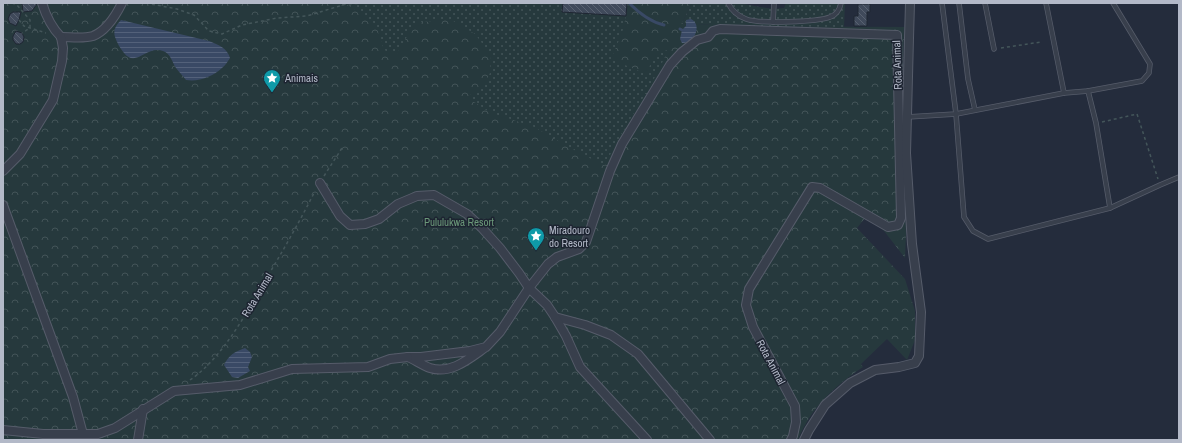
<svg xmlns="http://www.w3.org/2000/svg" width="1182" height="443" font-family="'Archivo Narrow',sans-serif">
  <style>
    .park { fill: url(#park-crowns) }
    .garden { fill: url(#garden-dots) }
    .water { fill: url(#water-rules) }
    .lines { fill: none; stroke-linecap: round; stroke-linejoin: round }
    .stream { stroke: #394965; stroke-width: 3 }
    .building { fill: url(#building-back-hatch); stroke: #1f2633 }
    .service-casing { stroke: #565c6a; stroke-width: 5.5 }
    .minor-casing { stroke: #565c6a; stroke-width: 10 }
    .path { stroke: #44565a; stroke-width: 1.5; stroke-dasharray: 3 3; stroke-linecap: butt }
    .service { stroke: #383f4c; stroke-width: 4 }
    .minor { stroke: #383f4c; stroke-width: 8 }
    .labels { text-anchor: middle; stroke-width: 3; stroke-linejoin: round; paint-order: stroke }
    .street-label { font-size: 11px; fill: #b3b9c8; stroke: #1d2431 }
    .poi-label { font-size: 11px; fill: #b3b9c8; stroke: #1d2431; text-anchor: start }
    .park-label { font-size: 11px; fill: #6b9879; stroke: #1d2431 }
  </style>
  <defs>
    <pattern id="park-crowns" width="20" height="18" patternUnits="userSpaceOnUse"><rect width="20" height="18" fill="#26393d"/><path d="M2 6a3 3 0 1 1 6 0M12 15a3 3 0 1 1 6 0" fill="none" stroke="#435458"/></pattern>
    <pattern id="garden-dots" width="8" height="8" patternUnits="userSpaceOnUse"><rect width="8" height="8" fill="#26393d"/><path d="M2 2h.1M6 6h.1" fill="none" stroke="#435458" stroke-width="1.8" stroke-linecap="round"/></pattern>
    <pattern id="water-rules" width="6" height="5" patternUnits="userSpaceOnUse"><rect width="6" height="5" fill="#394965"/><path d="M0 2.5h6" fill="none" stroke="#53617a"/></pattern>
    <pattern id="building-back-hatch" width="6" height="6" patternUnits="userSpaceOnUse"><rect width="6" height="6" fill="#404a5b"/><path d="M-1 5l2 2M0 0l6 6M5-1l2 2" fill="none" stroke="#596271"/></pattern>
  </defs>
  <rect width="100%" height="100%" fill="#242c3c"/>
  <path class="park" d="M 3,3 L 692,3 L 682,23 L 728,26 L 904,27 L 902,120 L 906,234 L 905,258 L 881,227 L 865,218 L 857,228 L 905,279 L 915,311 L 915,340 L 907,360 L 887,339 L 861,364 L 863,367 C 835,386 811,407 798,440 L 3,440 Z"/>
  <g class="garden">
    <path d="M 347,3 L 563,3 L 563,12 L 626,16 L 622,33 L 611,59 L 646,74 L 656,53 L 668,50 C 651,90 624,125 605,165 L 585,156 L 534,127 L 489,112 L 467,97 L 483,87 L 490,73 L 491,55 L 475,34 L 450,19 L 415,23 L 396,55 L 384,50 L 376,25 L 361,13 L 346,4 Z"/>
    <path d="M 692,3 C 706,3 722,2 736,3 C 752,4 768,11 784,8 L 786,3 L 845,3 L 844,27 L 728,26 L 682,23 Z"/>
  </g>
  <g class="water">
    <path d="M 691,19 C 703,25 694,44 682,43 L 680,39 L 682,30 L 686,26 L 686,20 Z"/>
    <path d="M 121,20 L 209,41 C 219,45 227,48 230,58 C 228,61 225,66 222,68 C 212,77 199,82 186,80 C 183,76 179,72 176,68 C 172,62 171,54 163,51 C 147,45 136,68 124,53 C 120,48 117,43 115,37 C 113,30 116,25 121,20 Z"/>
    <path d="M 245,348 L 250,352 L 252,357 L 248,367 L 250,371 L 238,378 L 232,377 L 224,365 C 229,355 234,352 245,348 Z"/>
  </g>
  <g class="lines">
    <g class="stream">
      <path d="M 629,3 C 639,13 650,22 664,25"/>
      <polyline points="680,29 682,30"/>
    </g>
  </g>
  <g class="building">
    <polygon points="22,3 37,3 37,4 32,11 23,12"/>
    <polygon points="563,3 627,3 626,16 562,12"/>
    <polygon points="858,4 870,4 870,12 867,12 867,26 854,26 854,16 858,16"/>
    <polygon points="13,12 21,12 19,20 16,26 10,23 8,19 10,14"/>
    <polygon points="16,31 22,33 24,37 23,42 20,44 16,44 13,40 13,36"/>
  </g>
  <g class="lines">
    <g class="service-casing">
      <g id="service">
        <path d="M 728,3 C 732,11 738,16 746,19 C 759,24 818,22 830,17 C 836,15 840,9 841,3"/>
        <polyline points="942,3 956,114 964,217 973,231 988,239 1110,208 1160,185 1179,177"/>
        <polyline points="959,3 968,79 975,110"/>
        <polyline points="985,3 994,49"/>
        <polyline points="1046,3 1064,93"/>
        <polyline points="773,22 774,3"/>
        <polyline points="1088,91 1096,123 1110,208"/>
        <polyline points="907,117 956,114 1064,93 1088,91 1142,81 1149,73 1150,64 1113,3"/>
      </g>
    </g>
    <g class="minor-casing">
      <g id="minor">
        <path d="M 42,3 C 46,16 51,27 61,37"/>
        <path d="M 61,37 C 71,37 83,39 93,36 C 106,31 116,15 122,3"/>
        <polyline points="3,171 20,154 53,100 62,61 63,48 61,37"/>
        <polyline points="320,183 340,216 350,225 365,224 379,219 398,204 417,196 434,195 467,214 481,227 500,248 519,273 529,288 548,264 557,257 579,249 586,242 610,171 622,144 670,65 682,52 697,40 708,37 713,31 720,29 897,35 901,218 898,225 888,227 820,188 812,187 749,289 746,305 753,327 795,406 796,422 793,436 791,440"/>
        <polyline points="3,205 73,397 83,434"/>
        <polyline points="555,317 585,325 611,335 638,354 710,440"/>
        <path d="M 486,347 C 470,358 451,375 430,368 C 422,365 415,360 408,357 L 421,357 L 470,351 L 486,347 L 500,332 L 529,288 L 547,305 L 555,317 L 566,336 L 580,367 L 647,440"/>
        <polyline points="3,430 43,434 98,434 115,428 174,391 240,385 292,369 368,367 390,359 408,357"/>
        <polyline points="138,440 143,409"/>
        <polyline points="804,440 809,430 825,405 850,383 875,370 899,367 915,363 919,356 921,312 912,244 906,153 909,38 910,3"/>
      </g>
    </g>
    <g class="path">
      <polyline points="12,3 17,5 30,20 30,28 22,33"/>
      <polyline points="146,3 177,9 194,15 209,31 222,34 242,25 277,18 307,16 346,4 366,3"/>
      <polyline points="447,3 448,3"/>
      <polyline points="19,20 24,26 46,33"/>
      <polyline points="1001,48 1041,42"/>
      <polyline points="1102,122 1137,114 1158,179"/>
      <polyline points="324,176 342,148"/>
      <path d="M 190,380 C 221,359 245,316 263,284 C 281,254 299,223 315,191"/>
    </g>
    <use href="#service" class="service"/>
    <use href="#minor" class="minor"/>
  </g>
  <defs>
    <g id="sight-pin" transform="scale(0.9)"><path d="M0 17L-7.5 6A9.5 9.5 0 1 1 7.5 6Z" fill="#0f9aa8" stroke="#1d2431"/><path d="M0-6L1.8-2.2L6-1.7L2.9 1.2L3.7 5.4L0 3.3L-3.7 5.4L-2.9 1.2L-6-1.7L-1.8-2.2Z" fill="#fff"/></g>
  </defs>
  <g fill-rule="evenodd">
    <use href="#sight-pin" x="272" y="78"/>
    <use href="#sight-pin" x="536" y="236"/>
  </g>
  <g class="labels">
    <g class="street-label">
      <text transform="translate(897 65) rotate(-92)" y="4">Rota Animal</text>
      <text transform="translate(257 295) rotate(-59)" y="4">Rota Animal</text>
      <text transform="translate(771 362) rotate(62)" y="4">Rota Animal</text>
    </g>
    <g class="poi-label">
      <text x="285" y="82">Animais</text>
      <text x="549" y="234">Miradouro<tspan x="549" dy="13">do Resort</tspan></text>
    </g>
    <g class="park-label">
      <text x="459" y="226">Pululukwa Resort</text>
    </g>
  </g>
  <rect width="1182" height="443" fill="none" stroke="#b3b9c8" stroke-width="8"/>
</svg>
